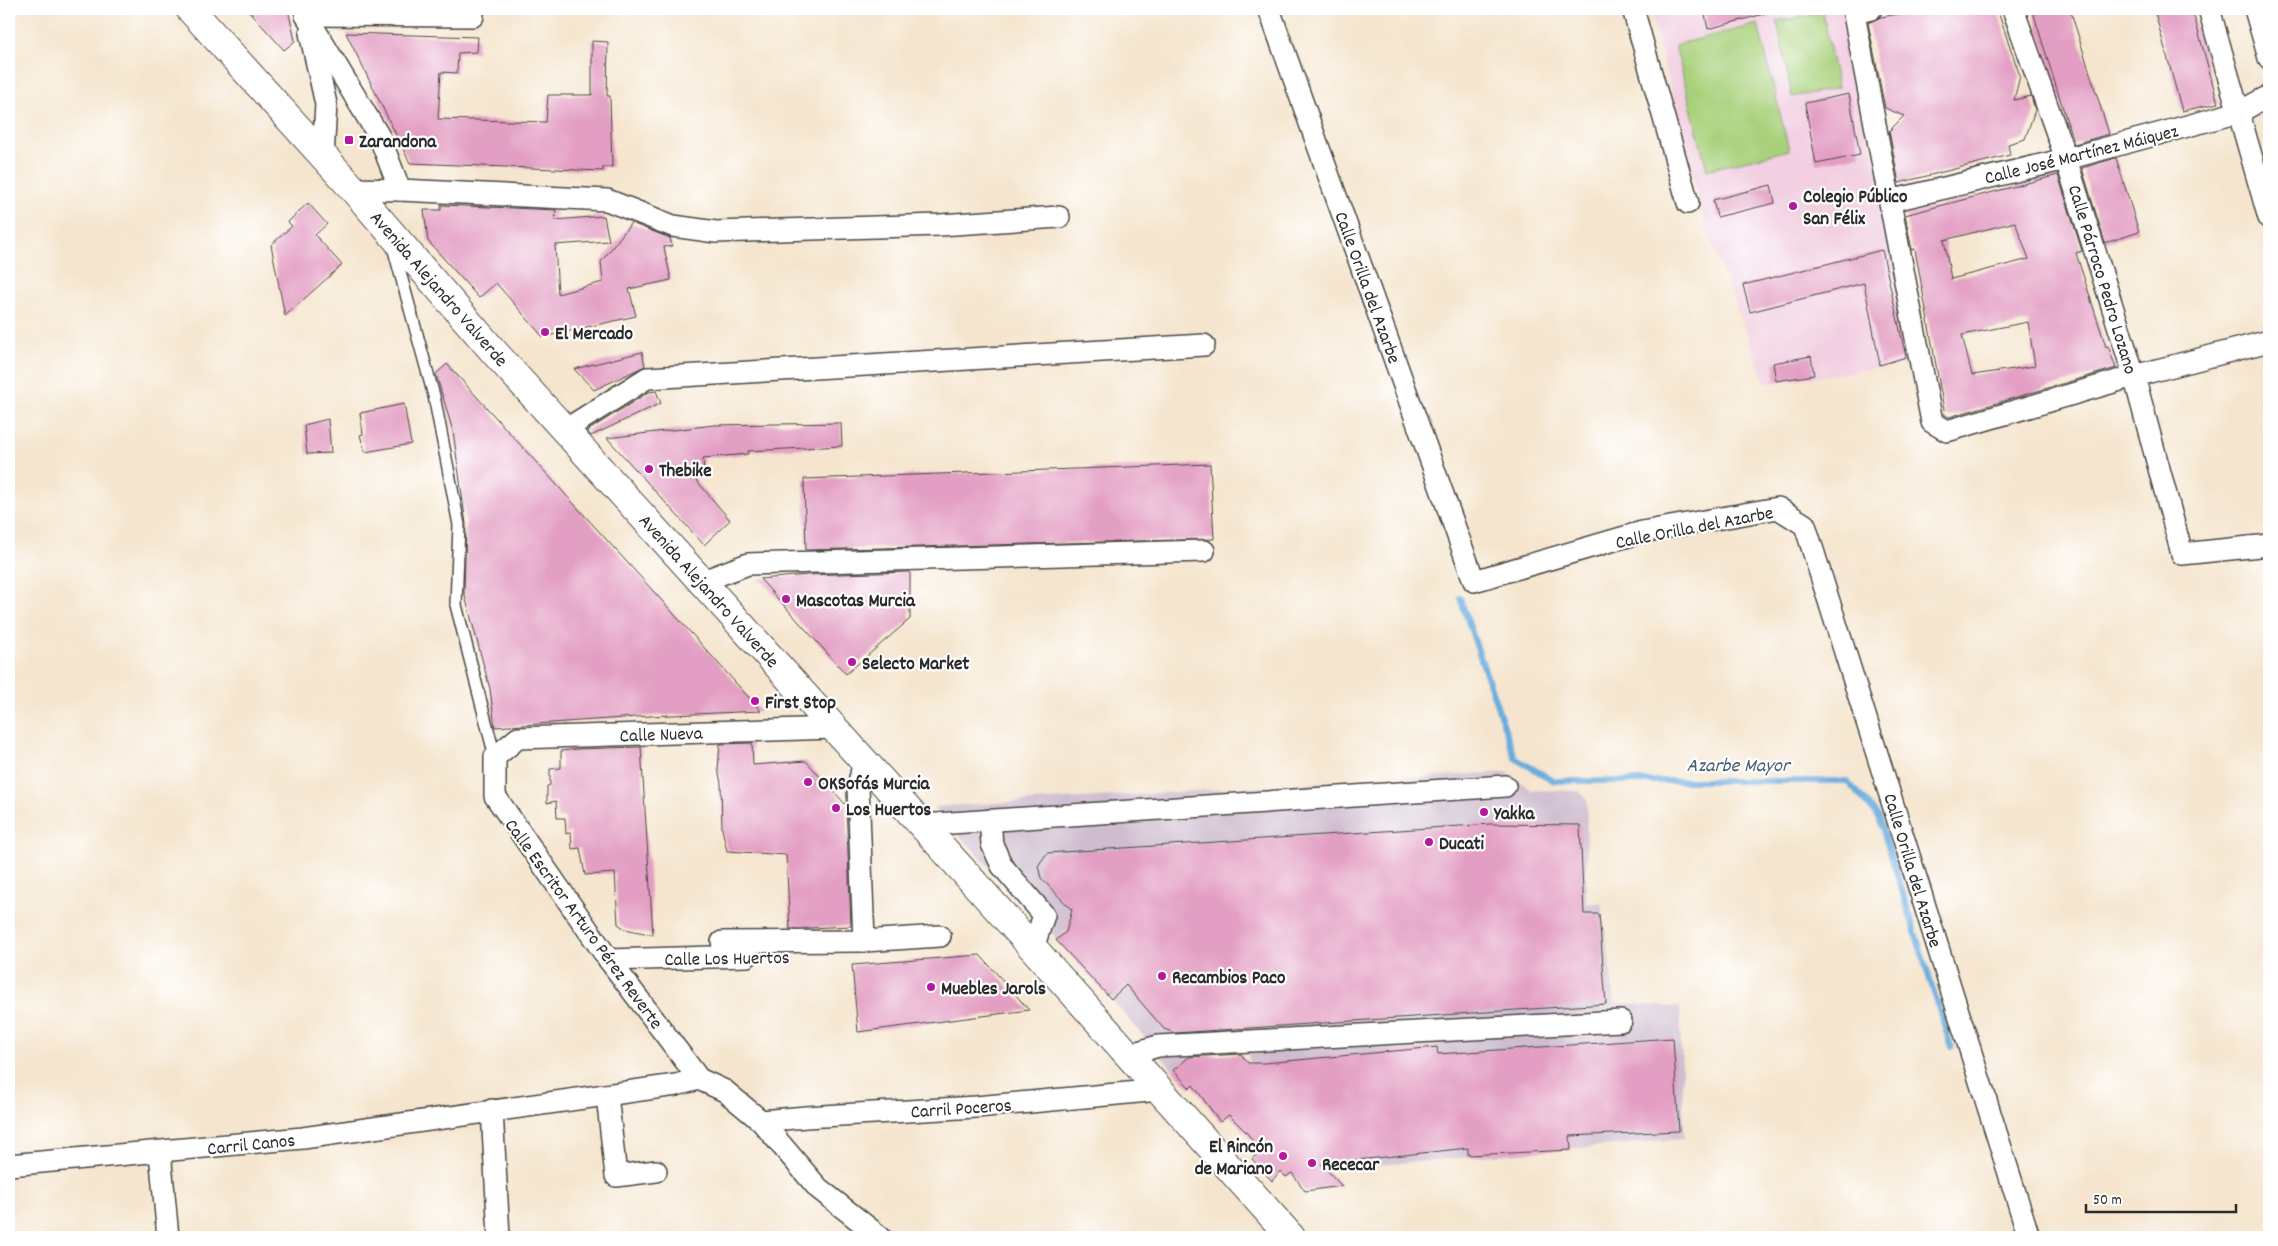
<svg xmlns="http://www.w3.org/2000/svg" width="2278" height="1246" font-family="Dekko,sans-serif">
  <style>
    .built { fill: #f2cfe1 }
    .industrial { fill: #cfbdcf }
    .green { fill: #a9d17c; stroke: #6a7e54 }
    .lines { fill: none; stroke-linecap: round; stroke-linejoin: round }
    .stream { stroke: #6aacde; stroke-width: 6 }
    .building { fill: #e39ec3; fill-rule: evenodd }
    .lane-casing { stroke: #494743; stroke-width: 14 }
    .street-casing { stroke: #494743; stroke-width: 24 }
    .primary-casing { stroke: #494743; stroke-width: 30 }
    .lane { stroke: #fff; stroke-width: 11 }
    .street { stroke: #fff; stroke-width: 21 }
    .primary { stroke: #fff; stroke-width: 28 }
    .poi-dot { fill: #b5179e; stroke: #fff; stroke-width: 2 }
    .labels { text-anchor: middle; stroke-width: 4.5; stroke-linejoin: round; paint-order: stroke }
    .poi-label { font-size: 19px; font-weight: bold; fill: #2b2b2b; stroke: #fff; text-anchor: start }
    .street-label { font-size: 19px; fill: #2b2b2b; stroke: #fff }
    .water-label { font-size: 20px; font-style: italic; fill: #445f73; stroke: #fff }
  </style>
  <rect width="100%" height="100%" fill="#fff"/>
  <filter id="ink" filterUnits="userSpaceOnUse"><feTurbulence type="fractalNoise" baseFrequency=".02" numOctaves="2"/><feDisplacementMap in="SourceGraphic" scale="10" xChannelSelector="R" yChannelSelector="G"/><feConvolveMatrix kernelMatrix="1 2 1 2 8 2 1 2 1" color-interpolation-filters="sRGB"/></filter>
  <filter id="wash" filterUnits="userSpaceOnUse"><feTurbulence type="fractalNoise" baseFrequency=".0096" numOctaves="4" result="noise"/><feDisplacementMap in="SourceGraphic" scale="20" xChannelSelector="R" yChannelSelector="G"/><feGaussianBlur stdDeviation="1.12" result="paint"/><feColorMatrix in="noise" values="0 0 0 0 0 0 0 0 0 0 0 0 0 0 0 0 0 1.4 0 .05"/><feComposite in="paint" operator="in"/></filter>
  <g filter="url(#wash)">
    <rect width="100%" height="100%" fill="#f5e5ce"/>
    <polygon class="built" points="1650,9 1802,9 1803,12 1818,9 1846,9 1915,363 1766,384 1706,228"/>
    <polygon class="industrial" points="1507,772 1531,790 1579,791 1587,799 1586,904 1601,903 1615,1003 1680,1007 1684,1139 1342,1168 1251,1066 1246,1050 1196,1050 1173,1070 1111,999 1151,965 1078,926 1067,929 1057,939 933,807"/>
    <g class="green">
      <polygon points="1823,13 1838,88 1792,97 1777,21"/>
      <polygon points="1758,24 1789,150 1707,170 1675,45"/>
    </g>
    <g class="lines">
      <polyline class="stream" points="1460,598 1515,758 1554,781 1847,781 1879,817 1951,1047"/>
    </g>
    <g id="blocks">
      <g class="building">
        <polygon points="247,9 288,9 295,41 284,50"/>
        <polygon points="1704,9 1763,9 1764,14 1708,29"/>
        <polygon points="1915,9 1997,9 2020,76 2014,100 2031,96 2035,110 2025,139 2008,144 2010,155 1899,183 1889,131 1904,116 1885,108 1868,23 1881,17 1916,11"/>
        <polygon points="2032,9 2070,9 2109,134 2074,144"/>
        <polygon points="2154,9 2192,9 2218,103 2182,111"/>
        <polygon points="346,33 478,37 477,52 458,53 457,73 441,72 438,119 546,122 548,95 592,95 592,41 608,42 607,96 610,96 612,167 603,167 603,171 410,163"/>
        <polygon points="1849,94 1860,155 1816,164 1805,103"/>
        <polygon points="2116,158 2139,232 2105,243 2082,168"/>
        <path d="M 2058,175 L 2082,251 L 2076,253 L 2106,347 L 2108,346 L 2116,368 L 1949,417 L 1945,415 L 1915,249 L 1912,250 L 1905,215 ZM 2015,222 L 2029,259 L 1951,279 L 1944,240 ZM 2028,322 L 2035,366 L 1972,375 L 1962,335 Z"/>
        <polygon points="1771,185 1775,203 1717,217 1713,200"/>
        <polygon points="308,203 327,224 315,235 342,265 285,316 271,245 292,226 288,222"/>
        <polygon points="441,205 556,210 555,220 604,216 609,241 555,245 558,294 603,282 601,262 631,223 670,238 672,246 664,247 671,280 629,289 636,316 543,337 496,283 479,298 428,241 424,210 441,210"/>
        <polygon points="1882,250 1906,357 1880,365 1864,283 1750,312 1743,285"/>
        <polygon points="642,352 645,366 594,390 574,369"/>
        <polygon points="1811,356 1814,375 1776,381 1773,363"/>
        <polygon points="447,364 674,614 761,711 650,716 495,727 490,689 464,592 466,524 453,431 436,374"/>
        <polygon points="656,391 661,403 591,436 587,431 649,392"/>
        <polygon points="404,404 411,444 365,452 360,435 363,434 360,413"/>
        <polygon points="328,419 331,453 307,454 304,425"/>
        <polygon points="841,423 842,446 748,451 748,454 703,458 704,474 691,474 730,520 704,545 607,438 714,425"/>
        <polygon points="1210,464 1214,539 806,550 804,479"/>
        <polygon points="910,572 910,619 846,674 760,579 807,575"/>
        <polygon points="752,743 753,765 806,761 846,805 851,926 790,929 786,855 727,851 722,829 721,783 718,769 720,744"/>
        <polygon points="641,747 653,935 625,929 618,924 615,873 585,875 580,848 572,849 571,832 566,834 565,818 557,818 556,801 547,803 547,786 550,785 550,769 561,768 561,751 578,749"/>
        <polygon points="1491,824 1580,825 1584,914 1599,914 1606,1004 1175,1033 1164,1029 1126,985 1111,999 1056,940 1066,932 1072,910 1041,878 1038,866 1047,853"/>
        <polygon points="980,955 1029,1010 858,1032 852,965"/>
        <polygon points="1673,1038 1679,1131 1570,1136 1571,1150 1468,1155 1468,1148 1321,1164 1342,1186 1305,1191 1292,1173 1286,1177 1280,1171 1272,1181 1252,1159 1260,1151 1247,1133 1229,1115 1220,1122 1193,1085 1190,1088 1173,1070 1189,1057 1241,1054 1248,1063 1265,1063 1437,1047 1438,1054"/>
      </g>
    </g>
  </g>
  <g filter="url(#ink)">
    <use href="#blocks" fill-opacity="0" stroke="#494743" stroke-width="1"/>
    <g class="lines">
      <g class="lane-casing">
        <polyline id="lane" points="393,247 434,396 459,525 456,605 495,757"/>
      </g>
      <g class="street-casing">
        <g id="street">
          <polyline points="1269,9 1474,581 1642,532 1778,508 1805,525 2029,1237"/>
          <polyline points="1633,9 1688,203"/>
          <polyline points="1853,9 1932,422 1947,431 2134,376 2269,341"/>
          <polyline points="2013,9 2066,159 2134,376 2182,554 2269,545"/>
          <polyline points="2209,9 2269,218"/>
          <polyline points="2255,9 2269,58"/>
          <polyline points="1854,13 1871,9"/>
          <polyline points="306,15 380,138 400,190"/>
          <polyline points="306,15 473,16 473,9"/>
          <polyline points="310,33 326,104 323,157"/>
          <polyline points="353,189 400,190 607,200 673,226 716,232 940,225 1059,217"/>
          <polyline points="1890,201 2066,159 2239,112 2269,96"/>
          <polyline points="565,430 647,378 1204,345"/>
          <polyline points="703,581 748,564 1204,551"/>
          <polyline points="834,728 518,738 495,757 495,796 609,960 699,1079 725,1091 761,1121 818,1188 880,1237"/>
          <polyline points="990,820 992,844 1002,866 1044,915 1033,948"/>
          <polyline points="921,825 1505,786"/>
          <polyline points="864,941 940,936"/>
          <polyline points="722,942 864,941 858,787 864,761"/>
          <polyline points="609,960 747,956"/>
          <polyline points="1128,1055 1158,1046 1621,1021"/>
          <polyline points="607,1095 616,1176 656,1171"/>
          <polyline points="492,1110 499,1237"/>
          <polyline points="761,1121 806,1117 976,1107 1160,1090"/>
          <polyline points="160,1152 168,1237"/>
          <polyline points="9,1165 303,1138 676,1085 699,1079"/>
        </g>
      </g>
      <g class="primary-casing">
        <polyline id="primary" points="190,9 353,189 495,353 1033,948 1291,1237"/>
      </g>
      <use href="#lane" class="lane"/>
      <use href="#street" class="street"/>
      <use href="#primary" class="primary"/>
    </g>
  </g>
  <g class="poi-dot">
    <rect x="344" y="135" width="10" height="10" rx="2.5"/>
    <circle cx="1793" cy="206" r="5"/>
    <circle cx="545" cy="332" r="5"/>
    <circle cx="649" cy="469" r="5"/>
    <circle cx="786" cy="599" r="5"/>
    <circle cx="852" cy="662" r="5"/>
    <circle cx="755" cy="701" r="5"/>
    <circle cx="808" cy="782" r="5"/>
    <circle cx="836" cy="808" r="5"/>
    <circle cx="1484" cy="812" r="5"/>
    <circle cx="1429" cy="842" r="5"/>
    <circle cx="1162" cy="976" r="5"/>
    <circle cx="931" cy="987" r="5"/>
    <circle cx="1283" cy="1156" r="5"/>
    <circle cx="1312" cy="1163" r="5"/>
  </g>
  <g class="labels">
    <g class="poi-label">
      <text x="359" y="147">Zarandona</text>
      <text x="1803" y="202">Colegio Público<tspan x="1803" dy="22">San Félix</tspan></text>
      <text x="555" y="339">El Mercado</text>
      <text x="659" y="476">Thebike</text>
      <text x="796" y="606">Mascotas Murcia</text>
      <text x="862" y="669">Selecto Market</text>
      <text x="765" y="708">First Stop</text>
      <text x="818" y="789">OKSofás Murcia</text>
      <text x="846" y="815">Los Huertos</text>
      <text x="1494" y="819">Yakka</text>
      <text x="1439" y="849">Ducati</text>
      <text x="1172" y="983">Recambios Paco</text>
      <text x="941" y="994">Muebles Jarols</text>
      <text x="1273" y="1152" text-anchor="end">El Rincón<tspan x="1273" dy="22">de Mariano</tspan></text>
      <text x="1322" y="1170">Rececar</text>
    </g>
    <g class="street-label">
      <text transform="translate(2081 153) rotate(-14)" y="7">Calle José Martínez Máiquez</text>
      <text transform="translate(2104 279) rotate(73)" y="7">Calle Párroco Pedro Lozano</text>
      <text transform="translate(1369 287) rotate(70)" y="7">Calle Orilla del Azarbe</text>
      <text transform="translate(440 288) rotate(49)" y="7">Avenida Alejandro Valverde</text>
      <text transform="translate(1694 526) rotate(-11)" y="7">Calle Orilla del Azarbe</text>
      <text transform="translate(710 590) rotate(48)" y="7">Avenida Alejandro Valverde</text>
      <text transform="translate(661 733) rotate(-2)" y="7">Calle Nueva</text>
      <text transform="translate(1914 870) rotate(73)" y="7">Calle Orilla del Azarbe</text>
      <text transform="translate(585 923) rotate(54)" y="7">Calle Escritor Arturo Pérez Reverte</text>
      <text transform="translate(727 957) rotate(-1)" y="7">Calle Los Huertos</text>
      <text transform="translate(961 1107) rotate(-4)" y="7">Carril Poceros</text>
      <text transform="translate(251 1143) rotate(-6)" y="7">Carril Canos</text>
    </g>
    <g class="water-label">
      <text x="1738" y="771">Azarbe Mayor</text>
    </g>
  </g>
  <rect width="2278" height="1246" fill="none" stroke="#fff" stroke-width="30"/>
  <path d="M2086 1204v8h150v-8" fill="none" stroke="#2b2b2b" stroke-width="2.5"/>
  <text x="2093" y="1204" font-size="15" fill="#2b2b2b" stroke="#ffffff" stroke-width="4" paint-order="stroke">50 m</text>
</svg>
